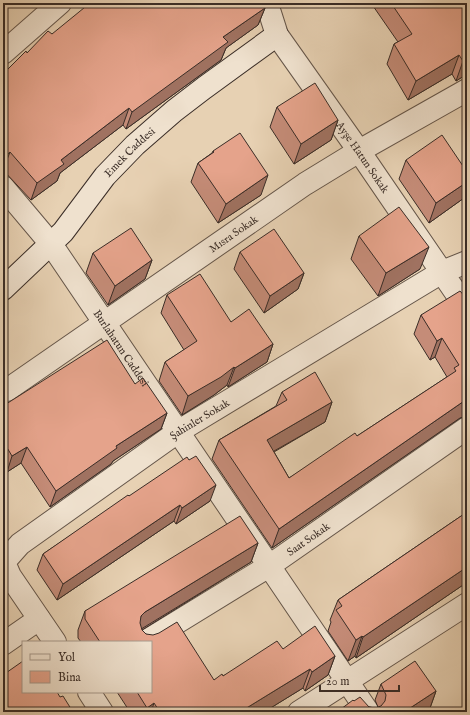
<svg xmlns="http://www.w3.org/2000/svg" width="470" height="715" font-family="'IM FELL English',serif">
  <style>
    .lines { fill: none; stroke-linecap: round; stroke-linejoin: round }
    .street-casing { stroke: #65564a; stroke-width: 24 }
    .secondary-casing { stroke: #3a2d27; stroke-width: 24 }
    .street { stroke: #efe1ce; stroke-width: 22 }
    .secondary { stroke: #efe1ce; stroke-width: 22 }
    .wall { fill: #c58c78; stroke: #3a2d27 }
    .shaded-wall { fill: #a07261; stroke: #3a2d27 }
    .building { fill: #e5a38b; stroke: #3a2d27 }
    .labels { text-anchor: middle; stroke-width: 3; stroke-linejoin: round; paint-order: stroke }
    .street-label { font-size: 11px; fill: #3a2d27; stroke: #efe1ce }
  </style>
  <rect width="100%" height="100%" fill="#e7d1b3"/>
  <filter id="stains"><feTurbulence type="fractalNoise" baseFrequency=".005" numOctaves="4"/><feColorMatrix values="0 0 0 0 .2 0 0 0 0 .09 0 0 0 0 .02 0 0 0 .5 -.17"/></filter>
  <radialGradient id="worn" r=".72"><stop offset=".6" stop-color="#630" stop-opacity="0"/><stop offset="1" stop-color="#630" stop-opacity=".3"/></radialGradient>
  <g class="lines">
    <g class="street-casing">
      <g id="street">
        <path id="s1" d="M 264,3 L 270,13 L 277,35 L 359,151 L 467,309"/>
        <polyline points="3,53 60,3"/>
        <path id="s2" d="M 3,187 L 51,244 L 368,712"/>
        <path id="s3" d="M 7,390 L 305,184 L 359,151 L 467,90"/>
        <path id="s4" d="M 55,642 L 10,576 L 4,562 L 20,544 L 179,431 L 442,272 L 467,262"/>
        <path id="s5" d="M 145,642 L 269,566 L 467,428"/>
        <polyline points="3,644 39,619"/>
        <polyline points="89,692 102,712"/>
        <polyline points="299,712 467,604"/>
      </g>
    </g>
    <g class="secondary-casing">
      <g id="secondary">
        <path id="s6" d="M 3,289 L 63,232 L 105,176 L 135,145 L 174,111 L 204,88 L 277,35"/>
      </g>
    </g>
    <use href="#street" class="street"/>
    <use href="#secondary" class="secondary"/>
  </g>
  <g class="wall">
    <polygon points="371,3 462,3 467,9 467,74 456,81 452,74 408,100 387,64 394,44 398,42"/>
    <polygon points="265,8 258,25 226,48 221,60 126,129 123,125 60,173 57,181 31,200 3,170 27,53 52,34"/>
    <polygon points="277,107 338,120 331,140 294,164 270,127"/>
    <polygon points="213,151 261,195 218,223 191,182 198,163 212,153"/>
    <polygon points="406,160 464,198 429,223 399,179"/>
    <polygon points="359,236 420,269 378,296 351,259"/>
    <polygon points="240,252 304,273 298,289 264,313 234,269"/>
    <polygon points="93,253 152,260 145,279 108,305 86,273"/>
    <polygon points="167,295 231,322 273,344 267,362 228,387 227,385 214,395 182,415 159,381 165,362 184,350 161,313"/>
    <polygon points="467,299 467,416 460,418 272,548 212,459 219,440 276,406 282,392 332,402 325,422 274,452 289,478 357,436 447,377 435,357 430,360 414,334 421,315"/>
    <polygon points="135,384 167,413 161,429 113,461 111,464 50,507 21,463 7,472 3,466 3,406"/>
    <polygon points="129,496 210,501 176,524 174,521 57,600 37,570 43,554"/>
    <polygon points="467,512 467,585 464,587 463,585 356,658 355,656 348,661 328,631 331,622 330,620 338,600"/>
    <polygon points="258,543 251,562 142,630 146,634 214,680 283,649 335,656 328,675 305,691 303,688 264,712 130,712 117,692 151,692 151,642 81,642 78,638 78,630 85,611"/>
    <polygon points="381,684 436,691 430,708 337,712 354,701 369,707 375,708 378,707 375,700"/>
  </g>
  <g class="shaded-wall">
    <polygon points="265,8 258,25 226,48 221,60 126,129 132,112 223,37"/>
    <polygon points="459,55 452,74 408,100 416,81"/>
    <polygon points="467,59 467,74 456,81 463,61"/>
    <polygon points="129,108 123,125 60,173 57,181 31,200 37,183 61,160"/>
    <polygon points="338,120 331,140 294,164 301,144"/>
    <polygon points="10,152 3,170 3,158"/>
    <polygon points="268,175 261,195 218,223 226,204"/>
    <polygon points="467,182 467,191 464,198 429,223 436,203"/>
    <polygon points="429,247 420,269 378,296 386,273"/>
    <polygon points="152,260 145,279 108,305 115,286"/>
    <polygon points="304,273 298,289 264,313 270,296"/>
    <polygon points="442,338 435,357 430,360 437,341"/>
    <polygon points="273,344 267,362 228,387 235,368"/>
    <polygon points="234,367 227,385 214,395 182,415 188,396"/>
    <polygon points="467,399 467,414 466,416 460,418 272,548 279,529"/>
    <polygon points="332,402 325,422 260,459 267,440"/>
    <polygon points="167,413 161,429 113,461 111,464 50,507 56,491 116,446"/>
    <polygon points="27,447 21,463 7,472 12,456"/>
    <polygon points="216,485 210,501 176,524 182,508"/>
    <polygon points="180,505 174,521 57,600 63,584"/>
    <polygon points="258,543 251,562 138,631 134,636 141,616 145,612"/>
    <polygon points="467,567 467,574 463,585 356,658 363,637"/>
    <polygon points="467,579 467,585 464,587"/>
    <polygon points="362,636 355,656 348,661 356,640"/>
    <polygon points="335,656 328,675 305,691 312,672"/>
    <polygon points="310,669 303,688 264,712 240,712"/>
    <polygon points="436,691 430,708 423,712 404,712"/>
    <polygon points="154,703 151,712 145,712 147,708"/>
  </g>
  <g class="building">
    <polygon points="90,3 261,3 265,8 223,37 228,42 132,112 129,108 61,160 64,164 37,183 10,152 3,158 3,74 26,51 27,53 48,31 52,34"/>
    <polygon points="391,3 462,3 467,9 467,59 463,61 459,55 416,81 394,44 412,34"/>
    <polygon points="315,83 338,120 301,144 277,107"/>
    <polygon points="240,133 268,175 226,204 198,163 214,152 213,151"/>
    <polygon points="442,135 467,172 467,182 436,203 406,160"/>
    <polygon points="399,207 429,247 386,273 359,236"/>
    <polygon points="131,228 152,260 115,286 93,253"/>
    <polygon points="274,229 304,273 270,296 240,252"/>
    <polygon points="200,274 231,322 249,309 273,344 235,368 234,367 221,377 188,396 165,362 197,341 167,295"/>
    <polygon points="460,291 467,299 467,399 279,529 219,440 287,400 282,392 315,372 332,402 267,440 289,478 355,433 357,436 456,371 454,368 459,365 442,338 437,341 421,315"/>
    <polygon points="107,340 135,384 143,378 167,413 116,446 117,448 56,491 27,447 12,456 3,441 3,406"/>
    <polygon points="196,456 216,485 182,508 180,505 63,584 43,554 128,495 129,496 187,457 189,460"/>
    <polygon points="467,512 467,567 363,637 362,636 356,640 336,610 342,606 338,600"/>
    <polygon points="240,516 258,543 145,612 141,616 140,623 142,630 146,634 153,635 159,633 177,622 214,680 222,674 223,676 277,641 283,649 315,626 335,656 312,672 310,669 240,712 160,712 154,703 147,708 137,692 151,692 151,642 100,642 85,619 85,611"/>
    <polygon points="23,661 23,692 57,692 60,697 63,696 73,712 3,712 3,675"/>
    <polygon points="415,661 436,691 404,712 337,712 353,700 354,701 360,697 369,707 375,708 381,706 385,701 386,695 381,684"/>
  </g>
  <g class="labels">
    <g class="street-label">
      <text dy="4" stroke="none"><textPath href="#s6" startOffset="187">Emek Caddesi</textPath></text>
      <text dy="4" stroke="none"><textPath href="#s1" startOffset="184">Ayşe Hatun Sokak</textPath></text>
      <text dy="4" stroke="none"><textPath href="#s3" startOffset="275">Mısra Sokak</textPath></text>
      <text dy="4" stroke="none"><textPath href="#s2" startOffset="200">Burlahatun Caddesi</textPath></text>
      <text dy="4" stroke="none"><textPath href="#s4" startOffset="338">Şahinler Sokak</textPath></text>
      <text dy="4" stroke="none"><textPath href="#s5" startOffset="193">Saat Sokak</textPath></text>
    </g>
  </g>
  <rect width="470" height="715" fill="none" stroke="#e7d1b3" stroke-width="16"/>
  <rect x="4" y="4" width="462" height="707" fill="none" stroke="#3a2d27" stroke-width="2"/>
  <rect x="8" y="8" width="454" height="699" fill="none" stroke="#3a2d27"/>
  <rect x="22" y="641" width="130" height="52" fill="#efe1ce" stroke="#a7998b"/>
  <rect x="30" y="654" width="20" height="6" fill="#efe1ce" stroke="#a7998b"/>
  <text x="58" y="661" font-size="12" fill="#3a2d27">Yol</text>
  <rect x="30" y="671" width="20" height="12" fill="#e5a38b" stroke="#a7998b"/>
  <text x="58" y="681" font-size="12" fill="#3a2d27">Bina</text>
  <path d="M320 685v6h79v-6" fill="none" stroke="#3a2d27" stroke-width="2"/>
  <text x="326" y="685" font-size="12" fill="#3a2d27" stroke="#efe1ce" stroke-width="3" paint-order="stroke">20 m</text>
  <rect width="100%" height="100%" filter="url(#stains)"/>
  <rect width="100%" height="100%" fill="url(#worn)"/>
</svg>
